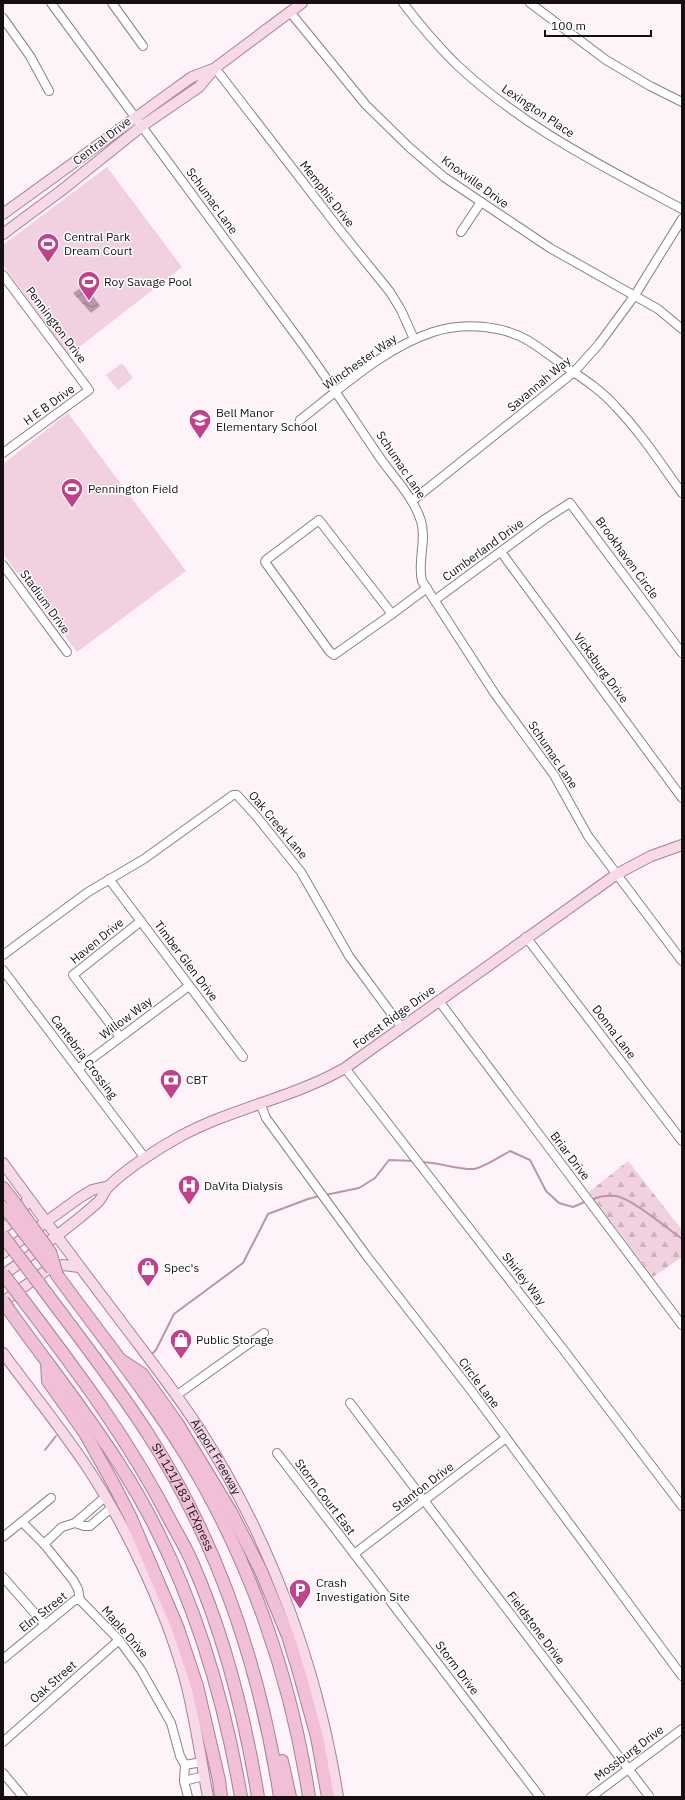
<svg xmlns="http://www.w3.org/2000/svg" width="685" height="1800" font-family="'IBM Plex Sans',sans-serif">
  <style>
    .forest { fill: url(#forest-firs) }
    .park { fill: #f1d0df }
    .water { fill: url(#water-waves) }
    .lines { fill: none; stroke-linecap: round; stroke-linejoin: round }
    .stream { stroke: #bd95a8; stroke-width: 2 }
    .minor-casing { stroke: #8e7e85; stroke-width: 10 }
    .major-casing { stroke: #a48293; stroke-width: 12 }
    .highway-casing { stroke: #a48293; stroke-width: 14 }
    .minor { stroke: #fff; stroke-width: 8 }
    .major { stroke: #f7d9e8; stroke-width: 10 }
    .highway { stroke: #f1c0d8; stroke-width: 12 }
    .highway-bridge-casing { stroke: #a48293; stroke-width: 14; stroke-linecap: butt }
    .highway-bridge { stroke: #f1c0d8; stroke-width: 12 }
    .labels { text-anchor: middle; stroke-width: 3; stroke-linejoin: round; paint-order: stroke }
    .street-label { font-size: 12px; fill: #150f12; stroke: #fff }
    .poi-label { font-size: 12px; fill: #150f12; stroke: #fff; text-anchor: start }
  </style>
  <defs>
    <pattern id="forest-firs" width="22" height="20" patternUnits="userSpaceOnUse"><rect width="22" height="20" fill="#f1d0df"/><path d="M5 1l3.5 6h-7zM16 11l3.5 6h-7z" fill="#ceb1be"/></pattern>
    <pattern id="water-waves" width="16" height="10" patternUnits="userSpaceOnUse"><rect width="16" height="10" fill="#bd95a8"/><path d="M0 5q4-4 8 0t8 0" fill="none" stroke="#987887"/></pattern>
  </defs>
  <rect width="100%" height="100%" fill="#fef3f8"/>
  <polygon class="forest" points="628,1161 682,1230 682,1257 653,1277 589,1192"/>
  <g class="park">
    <polygon points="107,167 182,267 69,355 3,265 3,245"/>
    <polygon points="122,363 133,378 118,390 106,375"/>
    <polygon points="68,413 186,571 77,652 3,554 3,464"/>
  </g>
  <polygon class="water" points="85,285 100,306 91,313 73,293"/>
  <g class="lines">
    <g class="stream">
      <path d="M 421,1162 C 438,1162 459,1170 474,1169 C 483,1168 501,1156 510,1151 L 530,1160 L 546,1191 L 559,1203 L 573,1207 L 587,1201"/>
      <polyline points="325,1195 359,1188 375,1178 389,1160 415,1161"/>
      <path d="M 591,1200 C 599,1196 607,1195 616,1196 C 631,1198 668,1229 682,1239"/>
      <polyline points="153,1353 156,1350 174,1314 243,1263 268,1214 308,1199 319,1196"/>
      <polyline points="45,1450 56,1436"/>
    </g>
    <g class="minor-casing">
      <g id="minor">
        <path d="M 51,3 L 300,341 C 327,378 351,415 376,452 C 390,474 413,495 421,521 C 427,541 417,561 422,581 L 495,694 L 554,775 L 588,836 L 682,961"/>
        <polyline points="112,3 143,46"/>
        <path d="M 403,3 C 419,24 436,44 455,63 C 521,126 602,166 682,209"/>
        <polyline points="530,3 606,60 650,86 682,102"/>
        <polyline points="290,12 366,105 410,148 444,177 550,248 658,309 682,329"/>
        <polyline points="3,18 30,56 49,91"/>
        <polyline points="215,68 340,230 390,292 401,310 414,339"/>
        <polyline points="461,232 481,202"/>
        <polyline points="3,275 89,390 3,453"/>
        <path d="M 300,420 C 340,389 384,348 433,332 C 463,322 502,325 529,341 C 542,349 554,359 566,367 C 584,379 602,391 616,407 C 641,433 661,464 682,493"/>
        <polyline points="412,501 574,372 599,344 635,295 682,219"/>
        <polygon points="319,520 392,614 334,655 330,652 265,562 266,560"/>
        <polyline points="501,552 682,798"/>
        <polyline points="3,565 67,652"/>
        <polyline points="435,600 545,519 570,503 682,653"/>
        <polyline points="392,614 427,588"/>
        <polyline points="109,879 243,1057"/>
        <polyline points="526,937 682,1141"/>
        <polyline points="3,955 88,892 144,859 233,795 237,795 257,817 301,872 349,956 402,1028"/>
        <polyline points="3,970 145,1158"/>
        <polyline points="439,1001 682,1325"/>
        <polyline points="120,1037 73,975 141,921"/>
        <polyline points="345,1068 566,1353 682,1506"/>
        <polyline points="78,1069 189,986"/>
        <polyline points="260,1103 266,1118 366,1255 473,1393 682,1676"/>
        <polyline points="177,1395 264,1333"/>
        <polyline points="350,1403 649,1796"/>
        <polyline points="277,1453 540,1797"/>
        <polyline points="22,1522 44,1544 73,1580 78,1589 80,1600 119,1640 141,1670 171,1723 180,1756 185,1765 184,1781 188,1797"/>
        <polyline points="75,1523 105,1497"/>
        <polyline points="3,1537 51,1498"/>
        <polyline points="44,1544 62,1527 75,1523 84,1526 90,1526 111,1508"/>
        <polyline points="354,1554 506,1438"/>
        <polyline points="3,1577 45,1625"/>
        <polyline points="3,1659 75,1600 80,1600"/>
        <polyline points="3,1742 119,1640"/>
        <polyline points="185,1765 202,1762"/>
        <polyline points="3,1773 23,1797"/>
        <polyline points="184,1781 204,1776"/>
        <polyline points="591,1797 682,1729"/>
      </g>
    </g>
    <g class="major-casing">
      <g id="major">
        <polyline points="3,214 171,92 192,77 213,69"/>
        <polyline points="3,234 62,190 142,126 199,87 215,68 302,3"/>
        <path id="s1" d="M 3,1163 C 42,1217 83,1271 123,1324 C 150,1360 178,1395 202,1433 C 272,1543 318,1669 338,1797"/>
        <polyline points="3,1228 20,1216 28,1198"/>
        <polyline points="3,1253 79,1198 92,1190 109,1186"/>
        <path d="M 3,1275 C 35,1252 68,1229 97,1203 C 103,1198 104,1190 109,1186 C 126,1169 159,1148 179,1137 C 232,1108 293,1098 345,1068 L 617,874 L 651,856 L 682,845"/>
        <polyline points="3,1302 47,1270 63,1265 79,1267"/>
        <path d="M 3,1353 C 31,1391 61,1428 87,1467 C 128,1529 169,1616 187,1687 C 196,1724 201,1760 208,1797"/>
      </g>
    </g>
    <g class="highway-casing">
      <g id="highway">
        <polyline points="3,1188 14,1202"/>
        <path d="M 57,1275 C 100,1334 147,1392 186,1455 C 249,1558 291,1677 309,1797"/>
        <path id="s2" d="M 38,1282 C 75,1332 114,1381 148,1434 C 219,1544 260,1668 280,1797"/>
        <path d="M 20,1296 C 76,1370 128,1438 171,1522 C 178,1535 186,1548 192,1562 C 225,1637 245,1717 258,1797"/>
        <path d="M 9,1310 C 46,1362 87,1413 121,1467 C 185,1567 221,1681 241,1797"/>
        <polyline points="47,1362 48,1381 85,1433 113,1483 130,1516 177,1626 197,1686 219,1780 221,1797"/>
        <polyline points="124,1362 142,1374 177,1423 231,1512 261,1571 288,1636 299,1672 317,1737 328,1797"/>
        <polyline points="282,1761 290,1797"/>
      </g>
    </g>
    <use href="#minor" class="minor"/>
    <use href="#major" class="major"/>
    <use href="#highway" class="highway"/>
    <g class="highway-bridge-casing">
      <g id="highway-bridge">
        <polyline points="14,1202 50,1252 57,1275"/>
        <polyline points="6,1209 52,1269"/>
        <polyline points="3,1236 38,1282"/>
        <polyline points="3,1274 20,1296"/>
        <polyline points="3,1301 9,1310"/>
      </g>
    </g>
    <use href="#highway-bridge" class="highway-bridge"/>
  </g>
  <defs>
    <g id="stadium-pin" transform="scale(1.15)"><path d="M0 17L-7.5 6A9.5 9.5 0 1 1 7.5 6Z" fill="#c0418c" stroke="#fff"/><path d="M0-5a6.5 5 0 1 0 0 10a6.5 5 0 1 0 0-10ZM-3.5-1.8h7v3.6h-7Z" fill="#fff"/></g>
    <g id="school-pin" transform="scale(1.15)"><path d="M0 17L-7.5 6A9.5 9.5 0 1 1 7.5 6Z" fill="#c0418c" stroke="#fff"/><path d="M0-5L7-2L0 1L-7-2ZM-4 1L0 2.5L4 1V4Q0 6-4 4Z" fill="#fff"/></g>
    <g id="bank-pin" transform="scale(1.15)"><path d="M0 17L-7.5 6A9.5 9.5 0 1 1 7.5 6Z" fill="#c0418c" stroke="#fff"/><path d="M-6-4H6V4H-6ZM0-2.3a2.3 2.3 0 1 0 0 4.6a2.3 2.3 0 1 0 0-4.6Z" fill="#fff"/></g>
    <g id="hospital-pin" transform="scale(1.15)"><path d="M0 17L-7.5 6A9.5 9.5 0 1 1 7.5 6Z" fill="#c0418c" stroke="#fff"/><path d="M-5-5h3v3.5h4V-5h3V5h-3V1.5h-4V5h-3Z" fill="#fff"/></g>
    <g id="shop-pin" transform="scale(1.15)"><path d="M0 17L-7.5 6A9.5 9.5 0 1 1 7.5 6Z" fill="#c0418c" stroke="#fff"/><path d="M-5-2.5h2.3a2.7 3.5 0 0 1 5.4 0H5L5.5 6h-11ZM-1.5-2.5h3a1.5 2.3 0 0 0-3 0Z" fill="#fff"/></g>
    <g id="parking-pin" transform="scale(1.15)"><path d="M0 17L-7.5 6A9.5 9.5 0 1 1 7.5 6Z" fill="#c0418c" stroke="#fff"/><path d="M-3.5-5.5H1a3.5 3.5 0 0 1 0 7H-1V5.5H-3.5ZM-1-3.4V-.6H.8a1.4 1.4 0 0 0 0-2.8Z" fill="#fff"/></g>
  </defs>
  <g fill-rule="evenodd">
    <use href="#stadium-pin" x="48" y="244"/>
    <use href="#stadium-pin" x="89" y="282"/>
    <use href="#school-pin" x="200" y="420"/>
    <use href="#stadium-pin" x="72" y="489"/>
    <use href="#bank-pin" x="171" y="1080"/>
    <use href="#hospital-pin" x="189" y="1186"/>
    <use href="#shop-pin" x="148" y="1268"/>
    <use href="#shop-pin" x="181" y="1340"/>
    <use href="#parking-pin" x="300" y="1590"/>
  </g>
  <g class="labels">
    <g class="street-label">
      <text transform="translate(538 111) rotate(34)" y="4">Lexington Place</text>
      <text transform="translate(102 141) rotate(-38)" y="4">Central Drive</text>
      <text transform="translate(475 182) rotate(36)" y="4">Knoxville Drive</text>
      <text transform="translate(327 194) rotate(52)" y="4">Memphis Drive</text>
      <text transform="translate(212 201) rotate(54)" y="4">Schumac Lane</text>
      <text transform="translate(56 325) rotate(53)" y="4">Pennington Drive</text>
      <text transform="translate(360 362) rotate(-35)" y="4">Winchester Way</text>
      <text transform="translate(539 384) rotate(-40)" y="4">Savannah Way</text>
      <text transform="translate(49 405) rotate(-36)" y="4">H E B Drive</text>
      <text transform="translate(401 465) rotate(56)" y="4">Schumac Lane</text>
      <text transform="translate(483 550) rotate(-36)" y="4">Cumberland Drive</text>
      <text transform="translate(627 558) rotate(54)" y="4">Brookhaven Circle</text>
      <text transform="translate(45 602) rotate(54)" y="4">Stadium Drive</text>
      <text transform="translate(601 668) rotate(54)" y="4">Vicksburg Drive</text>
      <text transform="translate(553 755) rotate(56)" y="4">Schumac Lane</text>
      <text transform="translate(278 825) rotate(50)" y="4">Oak Creek Lane</text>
      <text transform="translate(97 941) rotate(-39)" y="4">Haven Drive</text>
      <text transform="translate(186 961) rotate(53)" y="4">Timber Glen Drive</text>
      <text transform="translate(394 1017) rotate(-36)" y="4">Forest Ridge Drive</text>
      <text transform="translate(126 1018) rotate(-37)" y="4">Willow Way</text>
      <text transform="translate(614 1032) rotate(53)" y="4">Donna Lane</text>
      <text transform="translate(84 1057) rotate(53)" y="4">Cantebria Crossing</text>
      <text transform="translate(570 1156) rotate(53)" y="4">Briar Drive</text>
      <text transform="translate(524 1279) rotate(52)" y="4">Shirley Way</text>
      <text transform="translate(479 1383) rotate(53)" y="4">Circle Lane</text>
      <text dy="4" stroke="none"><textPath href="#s1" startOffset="363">Airport Freeway</textPath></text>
      <text transform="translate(423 1487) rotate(-37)" y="4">Stanton Drive</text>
      <text dy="4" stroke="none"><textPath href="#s2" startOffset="260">SH 121/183 TEXpress</textPath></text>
      <text transform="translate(325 1497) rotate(53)" y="4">Storm Court East</text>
      <text transform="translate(43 1612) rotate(-38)" y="4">Elm Street</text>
      <text transform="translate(536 1628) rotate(53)" y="4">Fieldstone Drive</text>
      <text transform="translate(125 1632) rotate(49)" y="4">Maple Drive</text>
      <text transform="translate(457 1668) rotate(53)" y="4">Storm Drive</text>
      <text transform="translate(53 1682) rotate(-41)" y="4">Oak Street</text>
      <text transform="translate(629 1753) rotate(-37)" y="4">Mossburg Drive</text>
    </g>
    <g class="poi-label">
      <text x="64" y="241">Central Park<tspan x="64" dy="14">Dream Court</tspan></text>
      <text x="104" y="286">Roy Savage Pool</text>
      <text x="216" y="417">Bell Manor<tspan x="216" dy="14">Elementary School</tspan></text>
      <text x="88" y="493">Pennington Field</text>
      <text x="186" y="1084">CBT</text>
      <text x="204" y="1190">DaVita Dialysis</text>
      <text x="164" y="1272">Spec's</text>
      <text x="196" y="1344">Public Storage</text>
      <text x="316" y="1587">Crash<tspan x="316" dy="14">Investigation Site</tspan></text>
    </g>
  </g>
  <rect width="685" height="1800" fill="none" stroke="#150f12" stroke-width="8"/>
  <path d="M545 30v6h106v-6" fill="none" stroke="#150f12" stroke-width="2"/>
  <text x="551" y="30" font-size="12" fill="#150f12" stroke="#ffffff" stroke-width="3" paint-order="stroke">100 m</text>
</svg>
